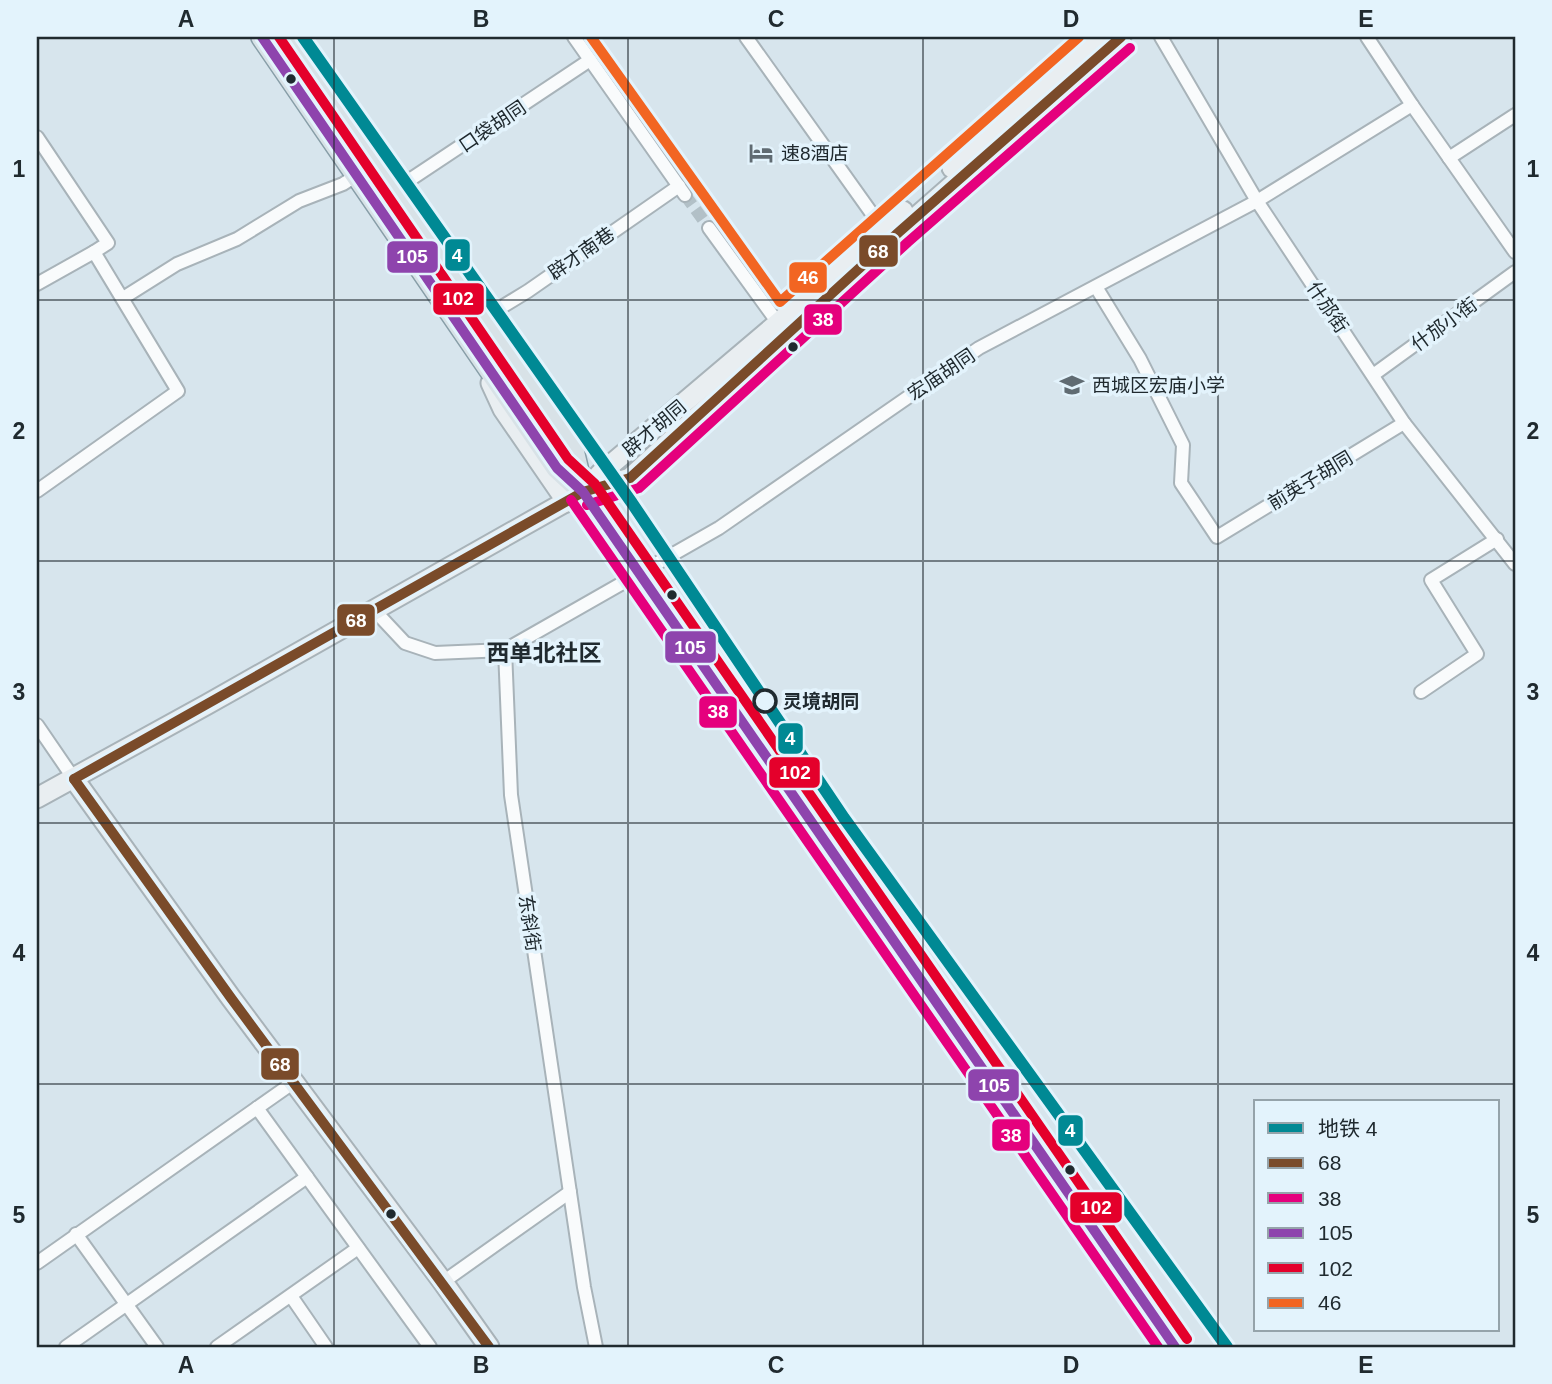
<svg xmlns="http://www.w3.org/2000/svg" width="1552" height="1384" font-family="Helvetica,'Noto Sans SC',sans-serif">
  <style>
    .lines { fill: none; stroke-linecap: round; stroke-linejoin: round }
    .minor-tunnel { stroke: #b2c0c7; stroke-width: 12; stroke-dasharray: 12 6; stroke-linecap: butt }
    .minor-casing { stroke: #a8b3b9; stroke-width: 16 }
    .secondary-casing { stroke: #a8b3b9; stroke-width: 23 }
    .primary-casing { stroke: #889ea8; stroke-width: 24 }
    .minor { stroke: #f9fbfc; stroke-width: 12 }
    .secondary { stroke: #e9eef1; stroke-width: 19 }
    .primary { stroke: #d8e2e7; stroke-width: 21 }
    .bus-1-casing { stroke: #e3f3fc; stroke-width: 16 }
    .bus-2-casing { stroke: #e3f3fc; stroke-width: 16 }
    .bus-3-casing { stroke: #e3f3fc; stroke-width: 16 }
    .bus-4-casing { stroke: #e3f3fc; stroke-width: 16 }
    .bus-5-casing { stroke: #e3f3fc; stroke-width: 16 }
    .bus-1 { stroke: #7a4b2a; stroke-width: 10 }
    .bus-2 { stroke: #e5007d; stroke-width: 10 }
    .bus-3 { stroke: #8e44ad; stroke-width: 10 }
    .bus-4 { stroke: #e4002b; stroke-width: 10 }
    .bus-5 { stroke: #f26522; stroke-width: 10 }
    .metro-1-casing { stroke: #e3f3fc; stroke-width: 18 }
    .metro-1 { stroke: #008994; stroke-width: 12 }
    .grid { fill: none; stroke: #202a2f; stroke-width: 2; stroke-opacity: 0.55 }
    .bus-dot { fill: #202a2f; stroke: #e3f3fc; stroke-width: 2.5 }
    .stop-dot { fill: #e3f3fc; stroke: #202a2f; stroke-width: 3.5 }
    .labels { text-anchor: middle; stroke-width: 7; stroke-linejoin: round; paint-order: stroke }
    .street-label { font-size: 19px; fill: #202a2f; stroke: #e3f3fc }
    .poi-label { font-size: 19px; fill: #202a2f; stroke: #e3f3fc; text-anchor: start }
    .stop-label { font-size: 19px; font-weight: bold; fill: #202a2f; stroke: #e3f3fc; text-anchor: start }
    .quarter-label { font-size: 23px; font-weight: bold; fill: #202a2f; stroke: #e3f3fc }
    .line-badge { stroke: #e3f3fc; stroke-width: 2.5 }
    .badge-label { font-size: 19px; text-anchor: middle; font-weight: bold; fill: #fff }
    .neatline { fill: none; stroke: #202a2f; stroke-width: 2.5 }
    .grid-label { font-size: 23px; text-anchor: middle; font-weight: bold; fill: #202a2f }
  </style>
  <rect width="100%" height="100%" fill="#d7e5ed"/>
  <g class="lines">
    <polyline class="minor-tunnel" points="685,195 709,228"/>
    <g class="minor-casing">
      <g id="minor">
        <polyline points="574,37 685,195"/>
        <polyline points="746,37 875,218"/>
        <polyline points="1161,37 1257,201 1404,423 1515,564"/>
        <polyline points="1367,37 1412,105 1515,252"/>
        <polyline points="37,137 108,243 94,252"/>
        <polyline points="1449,158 1515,115"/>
        <polyline points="393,191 590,60"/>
        <polyline points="709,228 778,323"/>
        <polyline points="37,284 94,252 178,391 37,491"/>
        <polyline points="1096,287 1140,359 1183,445 1181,483 1217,537 1404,423"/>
        <polyline points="123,298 177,264 237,239 299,201 343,184 357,175"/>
        <polyline points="482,319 528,291 679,186"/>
        <polyline points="1373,375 1515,272"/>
        <polyline points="375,611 405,643 435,653 505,650"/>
        <polyline points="1421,692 1477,654 1431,580 1497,539"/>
        <polyline points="37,725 74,779"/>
        <polyline points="257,1108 294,1082"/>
        <polyline points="76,1234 157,1347"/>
        <polyline points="37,1263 257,1108 430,1347"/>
        <polyline points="443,1282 570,1192"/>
        <polyline points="291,1296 326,1347"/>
        <polyline points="66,1347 307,1177"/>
        <polyline points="217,1347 358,1248"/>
        <polyline points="596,1347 584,1287 511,795 505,650 719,528 979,348 1257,201 1412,105"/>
      </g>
    </g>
    <g class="secondary-casing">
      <g id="secondary">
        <polyline points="952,168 1100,37"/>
        <polyline points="491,383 503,409 567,502"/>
        <polyline points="584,491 601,473 778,323 903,211"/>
        <polyline points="74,779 231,998 443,1282 489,1347"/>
        <polyline points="37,798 206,705 583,492 630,478 899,232 1121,37"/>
      </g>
    </g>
    <g class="primary-casing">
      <g id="primary">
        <polyline points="262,37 557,468 583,492 1175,1347"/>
        <polyline points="289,37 573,450 583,492"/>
      </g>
    </g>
    <use href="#minor" class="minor"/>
    <use href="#secondary" class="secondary"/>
    <use href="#primary" class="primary"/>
    <g class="bus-1-casing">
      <g id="bus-1">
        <polyline points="74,779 583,492 630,478 899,232 1121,37"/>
        <polyline points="74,779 231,998 489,1347"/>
      </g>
    </g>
    <g class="bus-2-casing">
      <g id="bus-2">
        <polyline points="571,500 1158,1347"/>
        <polyline points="587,505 639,488 908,242 1130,48"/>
      </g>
    </g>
    <g class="bus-3-casing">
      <polyline id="bus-3" points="262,37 557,468 583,492 1175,1347"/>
    </g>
    <g class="bus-4-casing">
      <polyline id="bus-4" points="279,37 568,459 595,484 1187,1339"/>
    </g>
    <g class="bus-5-casing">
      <polyline id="bus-5" points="591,37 780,302 1079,37"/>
    </g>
    <use href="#bus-1" class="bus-1"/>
    <use href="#bus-2" class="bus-2"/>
    <use href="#bus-3" class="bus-3"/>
    <use href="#bus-4" class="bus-4"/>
    <use href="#bus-5" class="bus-5"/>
    <g class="metro-1-casing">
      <polyline id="metro-1" points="303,37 632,503 844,818 1227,1347"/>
    </g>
    <use href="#metro-1" class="metro-1"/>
  </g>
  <path class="grid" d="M 334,37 L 334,1347M 628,37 L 628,1347M 923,37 L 923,1347M 1218,37 L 1218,1347M 37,300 L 1515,300M 37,561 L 1515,561M 37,823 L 1515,823M 37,1084 L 1515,1084"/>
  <defs>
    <g id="hotel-bare" transform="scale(1.89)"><path d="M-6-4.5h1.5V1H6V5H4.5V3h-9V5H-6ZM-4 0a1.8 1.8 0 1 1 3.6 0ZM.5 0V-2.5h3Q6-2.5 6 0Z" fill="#606b72" stroke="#e3f3fc" stroke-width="2.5" paint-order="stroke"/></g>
    <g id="school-bare" transform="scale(1.89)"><path d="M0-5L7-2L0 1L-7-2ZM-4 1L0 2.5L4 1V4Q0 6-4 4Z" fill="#606b72" stroke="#e3f3fc" stroke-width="2.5" paint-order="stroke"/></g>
  </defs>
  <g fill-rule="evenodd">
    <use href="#hotel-bare" x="761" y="153"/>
    <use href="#school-bare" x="1072" y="385"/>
  </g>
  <g class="bus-dot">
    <circle cx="291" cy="79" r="6"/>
    <circle cx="793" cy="347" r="6"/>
    <circle cx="672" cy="595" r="6"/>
    <circle cx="1070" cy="1170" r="6"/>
    <circle cx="391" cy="1214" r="6"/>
  </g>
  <circle class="stop-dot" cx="765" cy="701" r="11"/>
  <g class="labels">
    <g class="street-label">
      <text transform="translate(492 126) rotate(-34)" y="7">口袋胡同</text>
      <text transform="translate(581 253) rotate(-35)" y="7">辟才南巷</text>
      <text transform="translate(1328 307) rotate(56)" y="7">什邡街</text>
      <text transform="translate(1444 324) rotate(-36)" y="7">什邡小街</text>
      <text transform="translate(941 374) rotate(-34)" y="7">宏庙胡同</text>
      <text transform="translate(654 428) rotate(-40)" y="7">辟才胡同</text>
      <text transform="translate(1310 480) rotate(-31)" y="7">前英子胡同</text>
      <text transform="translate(530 923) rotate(82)" y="7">东斜街</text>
    </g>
    <g class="poi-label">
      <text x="781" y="160">速8酒店</text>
      <text x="1092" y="392">西城区宏庙小学</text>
    </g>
    <g class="stop-label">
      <text x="783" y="708">灵境胡同</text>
    </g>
    <g class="quarter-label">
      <text x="544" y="661">西单北社区</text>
    </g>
  </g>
  <g class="line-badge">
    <rect x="858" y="234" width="41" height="34" rx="7" fill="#7a4b2a"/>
    <rect x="444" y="238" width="27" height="34" rx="7" fill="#008994"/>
    <rect x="386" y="240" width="53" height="34" rx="7" fill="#8e44ad"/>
    <rect x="788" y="261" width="40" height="33" rx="7" fill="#f26522"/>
    <rect x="432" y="282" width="53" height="34" rx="7" fill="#e4002b"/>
    <rect x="803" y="303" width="40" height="33" rx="7" fill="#e5007d"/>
    <rect x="336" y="603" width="40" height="34" rx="7" fill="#7a4b2a"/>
    <rect x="664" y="630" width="53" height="34" rx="7" fill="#8e44ad"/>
    <rect x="698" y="695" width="40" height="34" rx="7" fill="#e5007d"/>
    <rect x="777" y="722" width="27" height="33" rx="7" fill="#008994"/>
    <rect x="768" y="756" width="53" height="33" rx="7" fill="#e4002b"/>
    <rect x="260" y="1047" width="40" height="34" rx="7" fill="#7a4b2a"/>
    <rect x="967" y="1068" width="53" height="34" rx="7" fill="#8e44ad"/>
    <rect x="1057" y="1114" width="27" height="33" rx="7" fill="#008994"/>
    <rect x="991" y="1118" width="40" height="34" rx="7" fill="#e5007d"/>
    <rect x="1069" y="1191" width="54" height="33" rx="7" fill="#e4002b"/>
  </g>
  <g class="badge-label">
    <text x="878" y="258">68</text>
    <text x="457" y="262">4</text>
    <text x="412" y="263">105</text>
    <text x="808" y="284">46</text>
    <text x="458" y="305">102</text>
    <text x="823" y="326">38</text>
    <text x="356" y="627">68</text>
    <text x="690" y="654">105</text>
    <text x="718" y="718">38</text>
    <text x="790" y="745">4</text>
    <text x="795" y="779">102</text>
    <text x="280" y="1071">68</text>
    <text x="994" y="1092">105</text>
    <text x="1070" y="1137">4</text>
    <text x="1011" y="1142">38</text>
    <text x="1096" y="1214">102</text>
  </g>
  <rect width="1552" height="1384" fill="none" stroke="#e3f3fc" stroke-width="77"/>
  <rect x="1254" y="1100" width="245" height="231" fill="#e3f3fc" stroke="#95a3aa" stroke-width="2"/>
  <rect x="1268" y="1123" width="35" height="10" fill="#008994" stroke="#95a3aa" stroke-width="2"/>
  <text x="1318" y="1136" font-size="21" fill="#202a2f">地铁 4</text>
  <rect x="1268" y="1158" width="35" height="10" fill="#7a4b2a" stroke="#95a3aa" stroke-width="2"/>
  <text x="1318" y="1170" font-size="21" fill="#202a2f">68</text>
  <rect x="1268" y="1193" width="35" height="10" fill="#e5007d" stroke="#95a3aa" stroke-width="2"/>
  <text x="1318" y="1206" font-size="21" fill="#202a2f">38</text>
  <rect x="1268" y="1228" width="35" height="10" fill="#8e44ad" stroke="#95a3aa" stroke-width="2"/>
  <text x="1318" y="1240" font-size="21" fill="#202a2f">105</text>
  <rect x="1268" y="1263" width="35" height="10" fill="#e4002b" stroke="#95a3aa" stroke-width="2"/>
  <text x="1318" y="1276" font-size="21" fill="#202a2f">102</text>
  <rect x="1268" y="1298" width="35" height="10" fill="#f26522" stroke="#95a3aa" stroke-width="2"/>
  <text x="1318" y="1310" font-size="21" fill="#202a2f">46</text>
  <rect x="38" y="38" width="1476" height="1308" class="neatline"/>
  <g class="grid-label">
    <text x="186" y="27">A</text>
    <text x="481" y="27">B</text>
    <text x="776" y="27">C</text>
    <text x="1071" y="27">D</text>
    <text x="1366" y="27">E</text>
    <text x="19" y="177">1</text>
    <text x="1533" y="177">1</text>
    <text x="19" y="439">2</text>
    <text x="1533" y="439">2</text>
    <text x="19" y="700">3</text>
    <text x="1533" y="700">3</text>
    <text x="19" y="961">4</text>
    <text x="1533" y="961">4</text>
    <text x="19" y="1223">5</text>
    <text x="1533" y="1223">5</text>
    <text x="186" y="1373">A</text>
    <text x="481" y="1373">B</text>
    <text x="776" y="1373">C</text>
    <text x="1071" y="1373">D</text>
    <text x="1366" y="1373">E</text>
  </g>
</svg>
